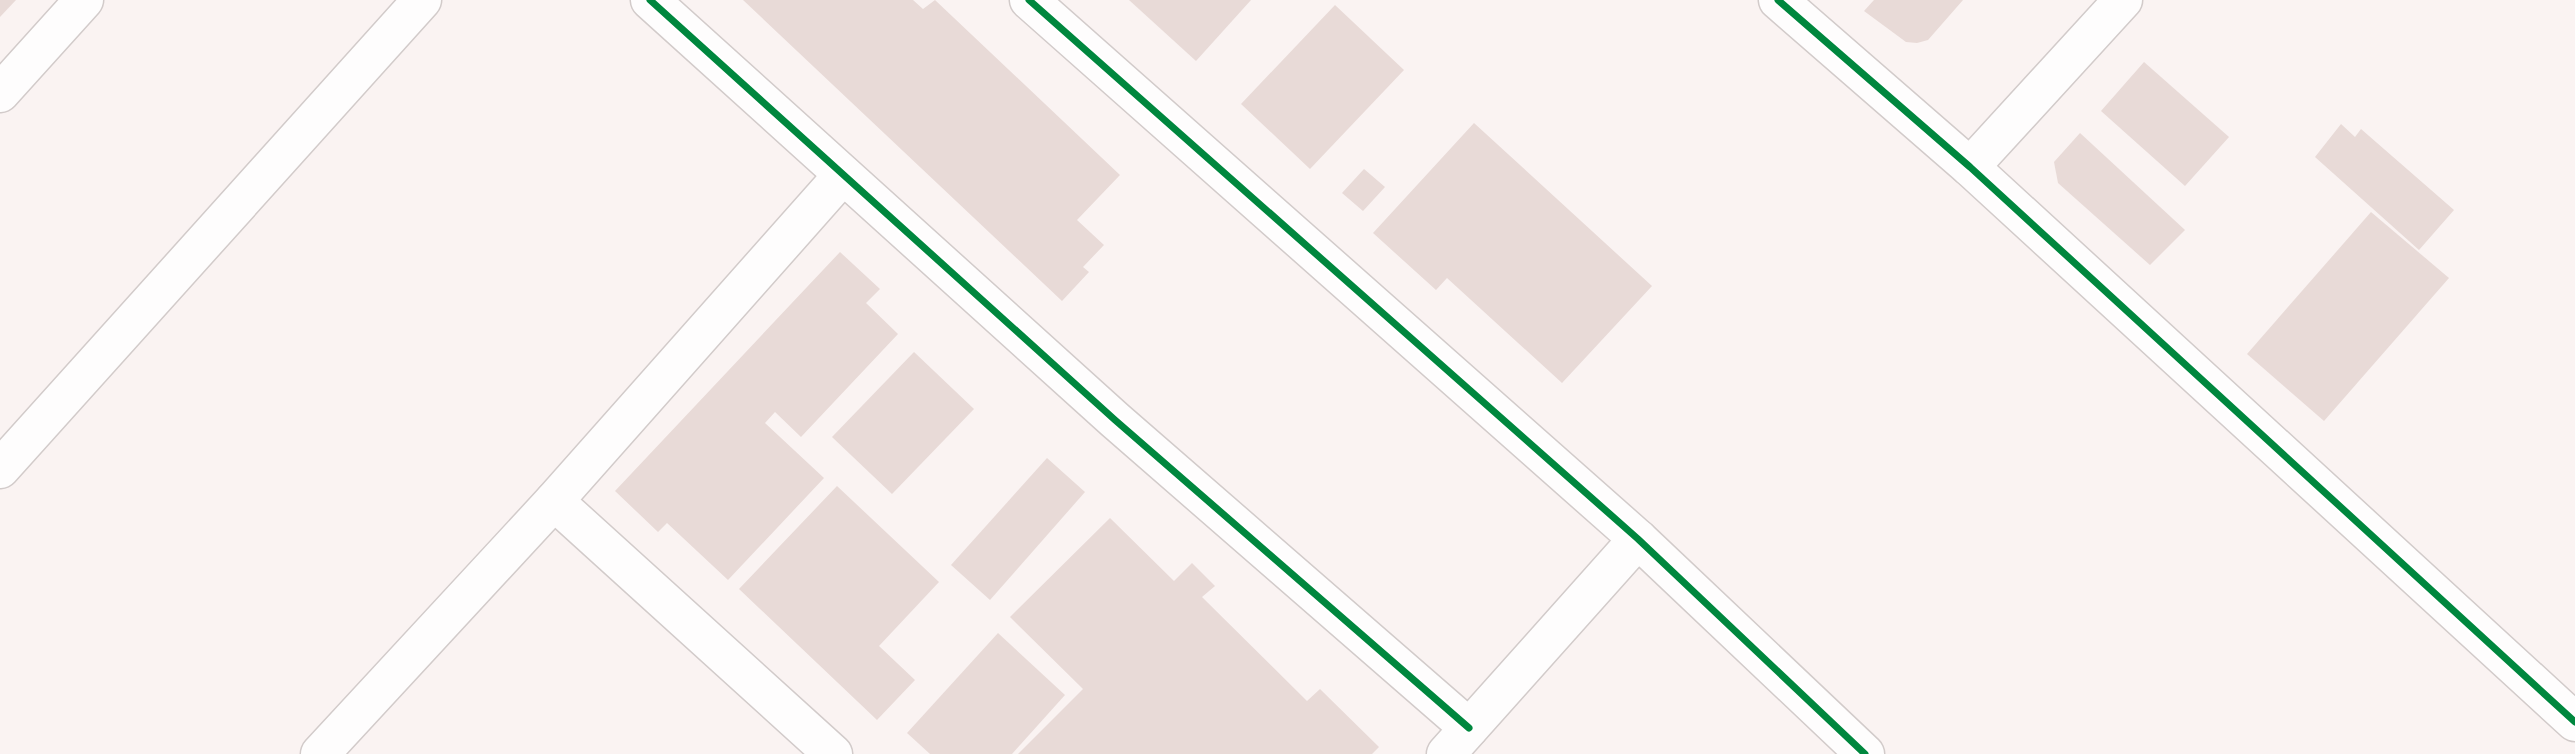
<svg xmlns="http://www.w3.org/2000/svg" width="2575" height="754" font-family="Commissioner,sans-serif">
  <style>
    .building { fill: #e8dad7 }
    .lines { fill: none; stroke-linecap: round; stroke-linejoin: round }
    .minor-casing { stroke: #d2cbca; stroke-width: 41 }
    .minor { stroke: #fefdfd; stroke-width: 38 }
    .cycleway-casing { stroke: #fff; stroke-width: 11 }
    .cycleway { stroke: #00873e; stroke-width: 7 }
  </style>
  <rect width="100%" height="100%" fill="#faf3f2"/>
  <g class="building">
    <polygon points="0,0 16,0 0,17"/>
    <polygon points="743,0 913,0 923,9 935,0 1120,175 1077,220 1104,245 1083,267 1089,272 1062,301"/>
    <polygon points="1129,0 1251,0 1196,61"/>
    <polygon points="1874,0 1963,0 1928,40 1917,43 1906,42 1864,11"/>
    <polygon points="1335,5 1404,70 1310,169 1241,104"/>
    <polygon points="2144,62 2229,137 2185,186 2101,111"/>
    <polygon points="1474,123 1652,286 1562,383 1447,278 1436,290 1373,233"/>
    <polygon points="2341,124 2355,137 2361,129 2454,210 2419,250 2315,157"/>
    <polygon points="2080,133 2185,230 2150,265 2058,183 2054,162"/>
    <polygon points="1364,169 1385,187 1363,211 1342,193"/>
    <polygon points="2371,212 2449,278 2324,421 2247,354"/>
    <polygon points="840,252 880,289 866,303 898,334 801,437 775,412 765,423 824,478 728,580 667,523 658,532 615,491"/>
    <polygon points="914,352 974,409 892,494 832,437"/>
    <polygon points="1047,458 1085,492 990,600 951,565"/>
    <polygon points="837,486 939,582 879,646 915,680 877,720 739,589"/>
    <polygon points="1110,518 1174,581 1192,563 1215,586 1202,597 1307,701 1320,689 1379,747 1372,754 1018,754 1083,689 1010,617"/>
    <polygon points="998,633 1065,695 1012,754 930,754 907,733"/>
  </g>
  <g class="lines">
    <g class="minor-casing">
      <g id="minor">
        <polyline points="650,0 1115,420 1469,728"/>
        <polyline points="1029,0 1638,539 1865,754"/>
        <polyline points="1778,0 1970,167 2575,722"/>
        <polyline points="0,93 84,0"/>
        <polyline points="1970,167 2123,0"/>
        <polyline points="0,469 422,0"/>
        <polyline points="554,501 833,754"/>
        <polyline points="320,754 554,501 843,175"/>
        <polyline points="1446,754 1638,539"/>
      </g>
    </g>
    <use href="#minor" class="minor"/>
    <g class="cycleway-casing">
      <g id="cycleway">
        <polyline points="650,0 1115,420 1469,728"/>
        <polyline points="1029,0 1638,539 1865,754"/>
        <polyline points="1778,0 1970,167 2575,722"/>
      </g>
    </g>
    <use href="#cycleway" class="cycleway"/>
  </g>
</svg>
